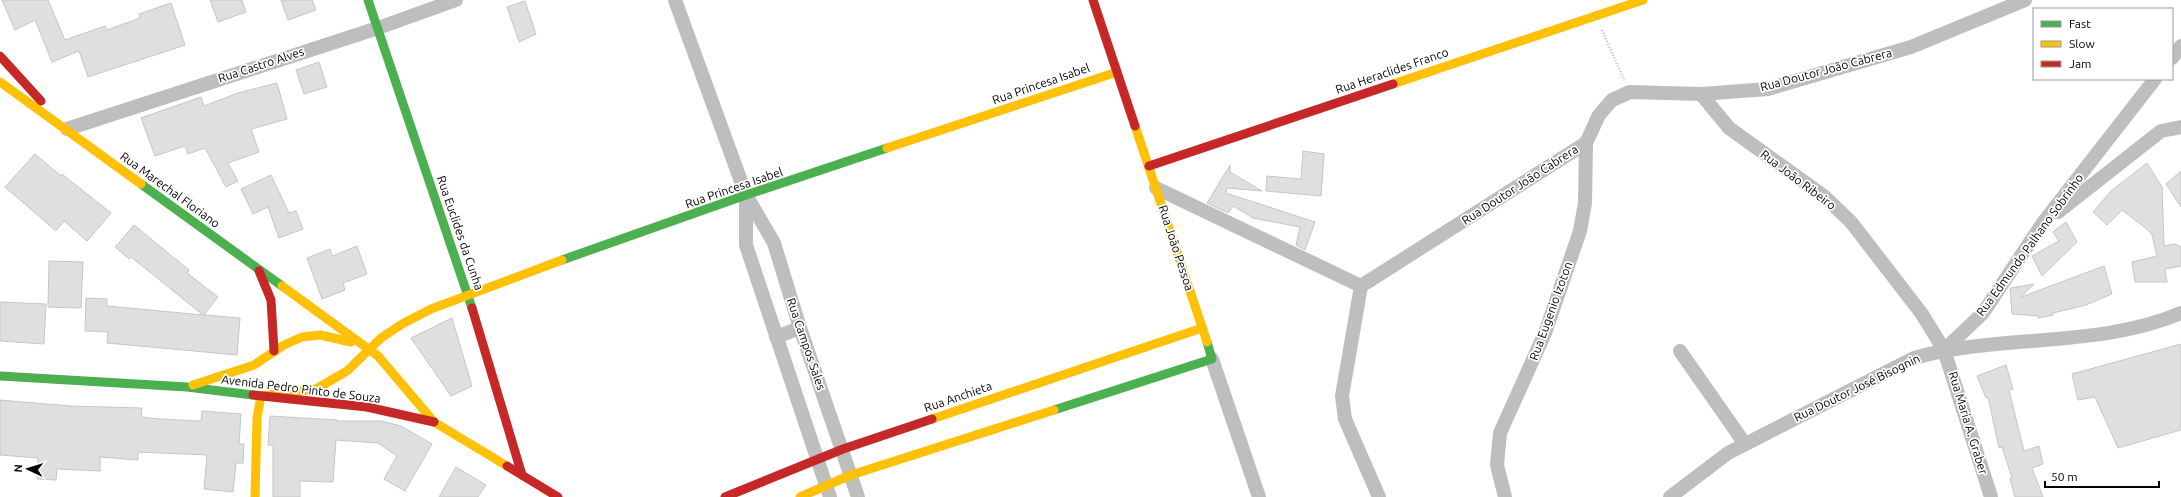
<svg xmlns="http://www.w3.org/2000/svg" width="2181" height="497" font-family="Ubuntu,sans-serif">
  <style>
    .building { fill: #dfdfdf; stroke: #c6c6c6 }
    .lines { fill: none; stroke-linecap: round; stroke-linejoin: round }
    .path { stroke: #b9b9b9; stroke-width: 2.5; stroke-dasharray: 1 2; stroke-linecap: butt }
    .street { stroke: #bebebe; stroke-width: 14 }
    .fast { stroke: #4caf50; stroke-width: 9 }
    .slow { stroke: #ffc107; stroke-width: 9 }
    .jam { stroke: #c62828; stroke-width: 9 }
    .labels { text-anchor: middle; stroke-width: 3.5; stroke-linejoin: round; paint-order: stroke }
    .street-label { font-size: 12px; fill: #000; stroke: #fff }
  </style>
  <rect width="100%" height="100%" fill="#fff"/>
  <g class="building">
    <polygon points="2,0 48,0 65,40 105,26 107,30 140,18 139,14 171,3 185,45 88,77 79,51 52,62 35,20 15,30"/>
    <polygon points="210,0 242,0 246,12 218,22"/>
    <polygon points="281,0 312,0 316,10 288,20"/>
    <polygon points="525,1 536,34 519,42 507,7"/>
    <polygon points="319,62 327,87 304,94 296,70"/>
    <polygon points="277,83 287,119 251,129 259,152 228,163 238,181 226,187 205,148 188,154 185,146 155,156 141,118 201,97 204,106 238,93"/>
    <polygon points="1303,151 1324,154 1321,196 1266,191 1267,176 1301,179"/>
    <polygon points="35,154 61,176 62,174 111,213 87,241 64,221 56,231 5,187"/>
    <polygon points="2147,163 2162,187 2164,246 2175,244 2181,247 2181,266 2165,269 2167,282 2135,282 2132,262 2157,256 2152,235 2148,230 2122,210 2107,225 2093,212 2111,191"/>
    <polygon points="1230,165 1230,172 1262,191 1227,188 1226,193 1315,222 1305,250 1296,245 1300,227 1253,218 1233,206 1228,213 1207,203"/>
    <polygon points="2181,171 2181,207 2166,184"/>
    <polygon points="271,175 289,213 296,211 303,229 279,238 268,207 253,214 241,189"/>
    <polygon points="2066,222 2077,242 2042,276 2032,256 2059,241 2053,232"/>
    <polygon points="134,225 189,270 187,273 218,297 204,315 240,318 237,355 107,343 108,332 85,331 86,298 107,299 107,306 203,315 131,257 129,259 115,247"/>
    <polygon points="357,246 367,274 343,283 345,290 322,299 307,258 330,249 332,256"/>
    <polygon points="49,261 83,262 81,308 48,307"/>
    <polygon points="2104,266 2112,294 2086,305 2053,313 2053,315 2038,318 2038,316 2012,314 2010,288 2034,284 2021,297"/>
    <polygon points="0,302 46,304 44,344 0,341"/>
    <polygon points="452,318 472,386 451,396 411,338"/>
    <polygon points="2181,344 2181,430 2118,448 2095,397 2078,400 2072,374"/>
    <polygon points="2006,365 2013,389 2009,390 2024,451 2039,446 2043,464 2032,468 2043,497 2015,497 2010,479 2012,478 2002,447 1999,448 1988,397 1986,398 1977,376"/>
    <polygon points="0,400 70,406 142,408 141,417 160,419 201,421 202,411 241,414 239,444 244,444 243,463 236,463 233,492 204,489 207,455 138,452 138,460 100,457 100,471 57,469 56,480 37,479 38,458 0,455"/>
    <polygon points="270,416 337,420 336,421 381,421 401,426 432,444 405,491 384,479 397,456 378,443 336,440 333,482 300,481 300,497 273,497 273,445 268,445"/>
    <polygon points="456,467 486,485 478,497 439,497"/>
  </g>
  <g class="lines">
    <polyline class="path" points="1602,30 1624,80"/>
    <g class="street">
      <polyline points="675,0 746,195 774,243 800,328 858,497"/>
      <polyline points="2172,58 2181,46"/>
      <polyline points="1701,94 1729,128 1825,197 1851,222 1922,314 1944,350 1991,497"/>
      <polyline points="67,129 378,28 456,0"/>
      <polyline points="1156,188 1361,286"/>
      <polyline points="746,196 746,245 830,497"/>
      <polyline points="2058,212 2161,131 2181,127"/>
      <polyline points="1361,286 1586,143 1599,115 1612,100 1630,92 1701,94 1768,89 1911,47 2025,0"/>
      <polyline points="1361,286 1342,396 1345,419 1379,497"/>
      <polyline points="776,337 800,328"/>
      <polyline points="1944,350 1983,313 2042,224 2155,79"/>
      <polyline points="1680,351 1745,444"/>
      <polyline points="1212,359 1259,497"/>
      <polyline points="1505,497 1497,465 1500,433 1545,333 1580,231 1585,203 1586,143"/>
      <path d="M 1670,497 L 1728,453 L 1914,358 C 1998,334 2101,348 2181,313"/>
    </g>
    <g class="fast">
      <polyline points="368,0 472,308"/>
      <polyline points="141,184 282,286"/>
      <polyline points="562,260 746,195 887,148"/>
      <polyline points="0,376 187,387 253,395"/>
      <polyline points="1054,410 1212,359 1207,342"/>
    </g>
    <g class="slow">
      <polyline points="0,82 141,184"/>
      <polyline points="1393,84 1643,0"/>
      <polyline points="1135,126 1207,342"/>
      <polyline points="887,148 1117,72"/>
      <polyline points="282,286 378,356 434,422 507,466"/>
      <polyline points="193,385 254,365 284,345 302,337 320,335 351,342"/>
      <polyline points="261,396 316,389 347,371 381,338 402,324 431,309 562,260"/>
      <polyline points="932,419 1202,328"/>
      <polyline points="255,497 257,418 261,396"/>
      <polyline points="800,497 851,475 1054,410"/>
    </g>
    <g class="jam">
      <polyline points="1093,0 1135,126"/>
      <polyline points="0,56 41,101"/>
      <polyline points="1149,166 1393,84"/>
      <polyline points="259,271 271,300 274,351"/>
      <polyline points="472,308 522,475"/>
      <polyline points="253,395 367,407 434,422"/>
      <polyline points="507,466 558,497"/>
      <polyline points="725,497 843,449 932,419"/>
    </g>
  </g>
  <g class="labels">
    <g class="street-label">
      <text transform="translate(261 65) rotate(-18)" y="4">Rua Castro Alves</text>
      <text transform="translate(1826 70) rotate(-15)" y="4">Rua Doutor João Cabrera</text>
      <text transform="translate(1392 71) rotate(-19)" y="4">Rua Heraclides Franco</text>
      <text transform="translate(1041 84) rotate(-19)" y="4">Rua Princesa Isabel</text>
      <text transform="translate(1798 180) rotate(37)" y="4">Rua João Ribeiro</text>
      <text transform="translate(1520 185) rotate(-33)" y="4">Rua Doutor João Cabrera</text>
      <text transform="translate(734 188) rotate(-19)" y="4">Rua Princesa Isabel</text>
      <text transform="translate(170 190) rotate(36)" y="4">Rua Marechal Floriano</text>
      <text transform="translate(460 233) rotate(71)" y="4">Rua Euclides da Cunha</text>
      <text transform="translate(2030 245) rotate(-54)" y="4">Rua Edmundo Palhano Sobrinho</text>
      <text transform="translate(1176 248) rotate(72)" y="4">Rua João Pessoa</text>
      <text transform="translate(1551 311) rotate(-70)" y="4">Rua Eugenio Izoton</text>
      <text transform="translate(806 344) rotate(71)" y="4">Rua Campos Sales</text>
      <text transform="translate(1857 388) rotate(-26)" y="4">Rua Doutor José Bisognin</text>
      <text transform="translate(301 389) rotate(7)" y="4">Avenida Pedro Pinto de Souza</text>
      <text transform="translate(958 397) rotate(-19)" y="4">Rua Anchieta</text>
      <text transform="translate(1968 423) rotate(73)" y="4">Rua Maria A. Graber</text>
    </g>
  </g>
  <rect x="2033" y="8" width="140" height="72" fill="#ffffff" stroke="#999999"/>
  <rect x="2041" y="21" width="20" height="6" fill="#4caf50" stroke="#999999"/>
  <text x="2069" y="28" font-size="12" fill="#000000">Fast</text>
  <rect x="2041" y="41" width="20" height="6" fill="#ffc107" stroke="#999999"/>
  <text x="2069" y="48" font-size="12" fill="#000000">Slow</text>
  <rect x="2041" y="61" width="20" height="6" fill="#c62828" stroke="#999999"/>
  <text x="2069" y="68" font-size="12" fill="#000000">Jam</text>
  <g transform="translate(28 469) rotate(274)" stroke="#ffffff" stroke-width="3" paint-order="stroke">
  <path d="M0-3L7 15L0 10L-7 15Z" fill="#000000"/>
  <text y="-6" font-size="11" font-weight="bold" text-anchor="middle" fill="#000000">N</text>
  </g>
  <path d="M2045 481v6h114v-6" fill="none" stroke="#000000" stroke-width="2"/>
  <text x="2051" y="481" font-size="12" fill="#000000" stroke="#ffffff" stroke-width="3" paint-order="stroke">50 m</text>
</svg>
